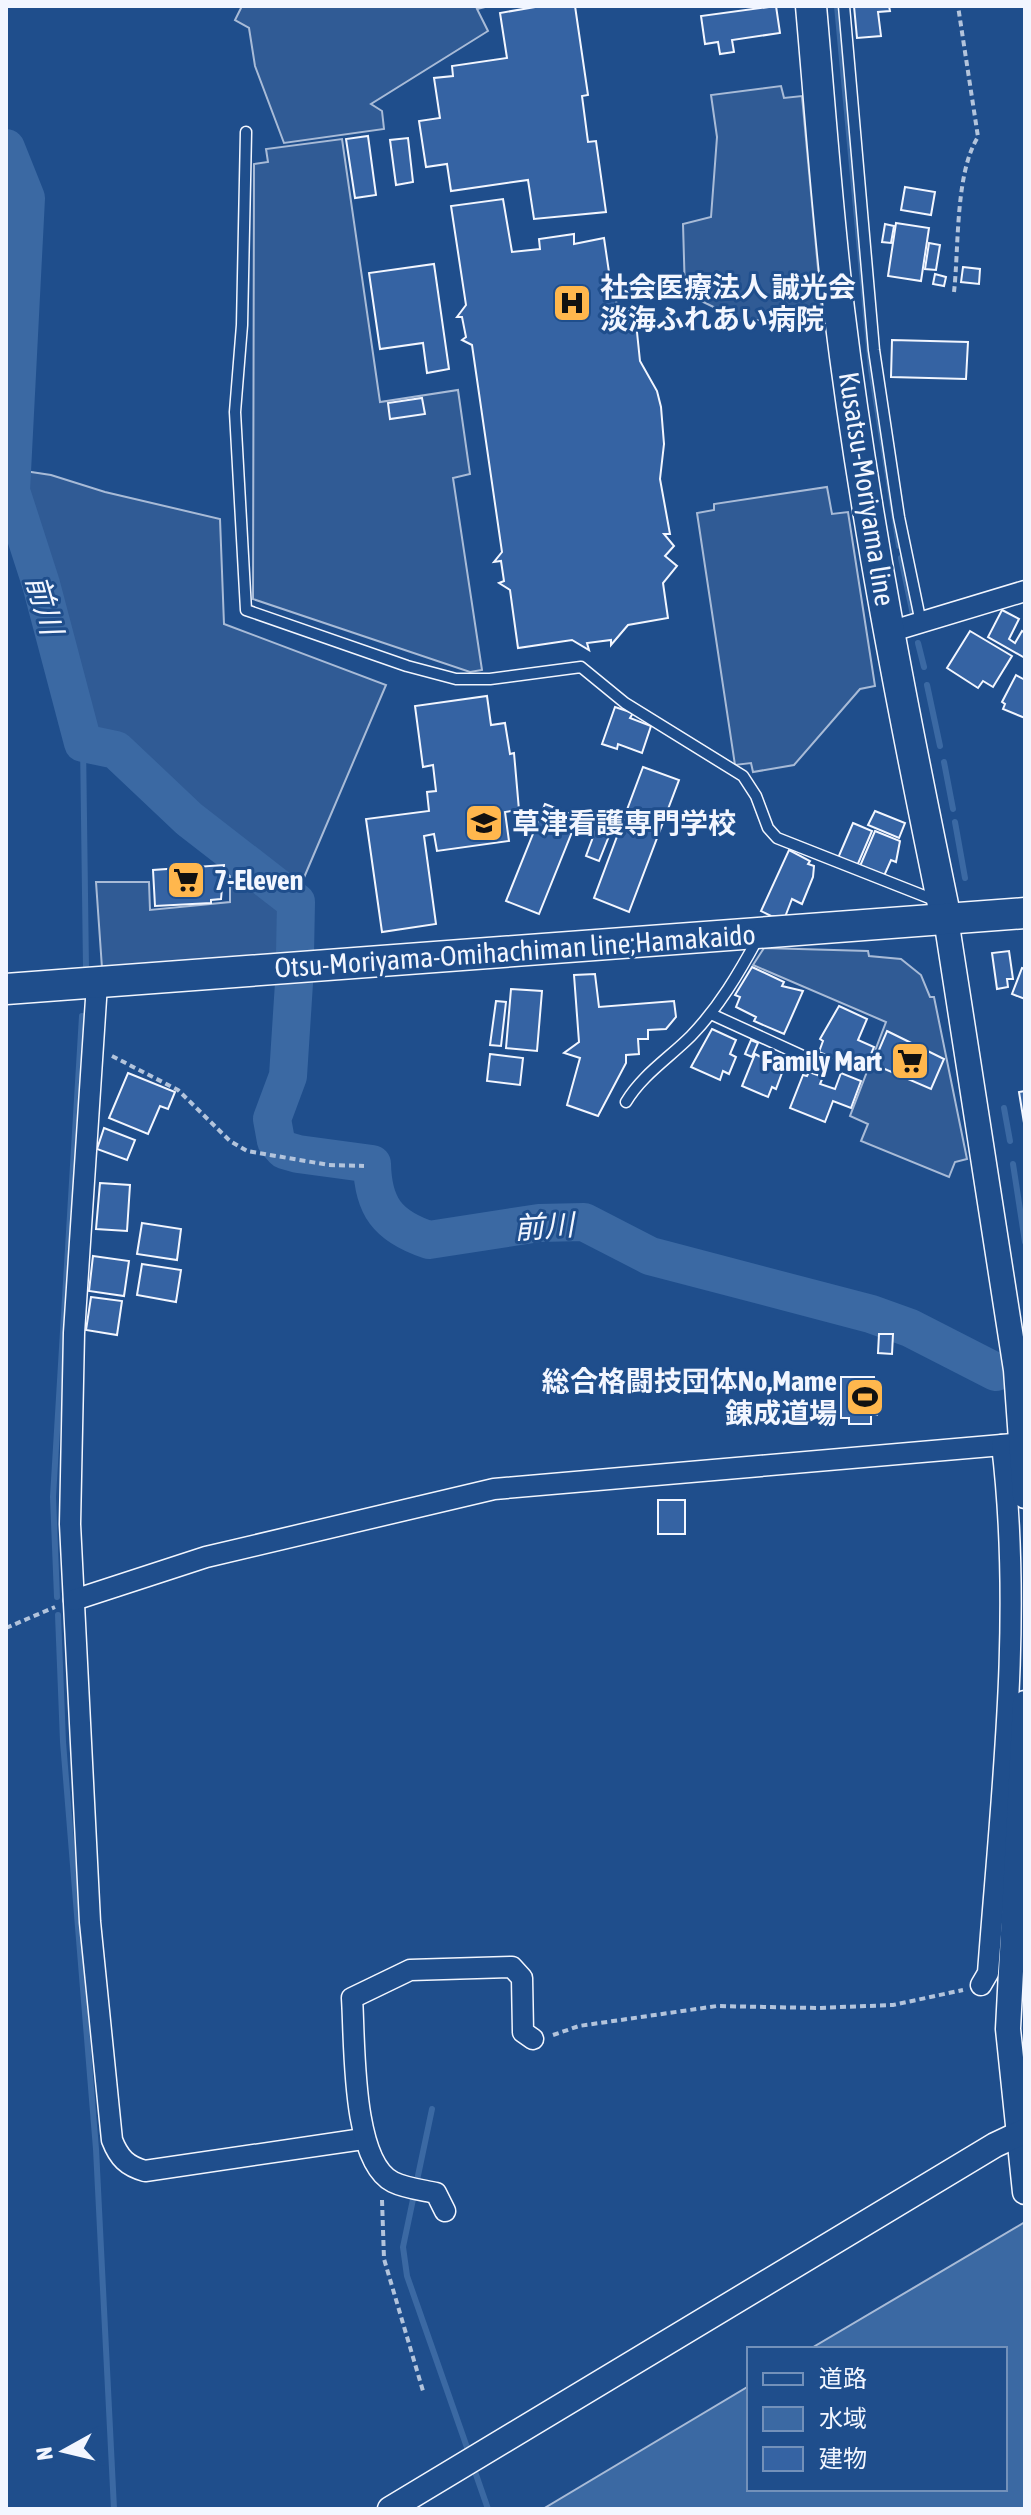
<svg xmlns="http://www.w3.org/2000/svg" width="1031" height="2515" font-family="'Asap Condensed','Noto Sans JP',sans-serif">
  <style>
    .parking { fill: #305b95; stroke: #a8bbd7; stroke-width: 2 }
    .water { fill: #3b69a3; stroke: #a8bbd7; stroke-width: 2 }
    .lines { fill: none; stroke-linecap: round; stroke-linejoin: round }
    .stream { stroke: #3b69a3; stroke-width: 6 }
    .river { stroke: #3b69a3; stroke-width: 38 }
    .building { fill: #3563a3; stroke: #f2f6ff; stroke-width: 2 }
    .service-casing { stroke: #f2f6ff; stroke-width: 13 }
    .minor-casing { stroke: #f2f6ff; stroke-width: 23 }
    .tertiary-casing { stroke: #f2f6ff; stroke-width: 27 }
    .primary-casing { stroke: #f2f6ff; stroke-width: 33 }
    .path { stroke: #b3c4dc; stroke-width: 4; stroke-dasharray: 6 4; stroke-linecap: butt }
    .service { stroke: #1f4e8c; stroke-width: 10 }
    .minor { stroke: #1f4e8c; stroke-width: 20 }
    .tertiary { stroke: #1f4e8c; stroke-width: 24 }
    .primary { stroke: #1f4e8c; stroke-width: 30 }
    .labels { text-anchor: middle; stroke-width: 6; stroke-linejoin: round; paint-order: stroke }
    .poi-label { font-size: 28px; font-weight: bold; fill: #f2f6ff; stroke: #1f4e8c; text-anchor: start }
    .street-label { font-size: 28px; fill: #f2f6ff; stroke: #1f4e8c }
    .water-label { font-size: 30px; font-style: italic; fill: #f2f6ff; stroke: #1f4e8c }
  </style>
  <rect width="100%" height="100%" fill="#1f4e8c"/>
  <g class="parking">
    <polygon points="242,6 489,6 477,9 488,31 371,104 382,111 384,129 284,143 255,66 249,28 235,20"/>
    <polygon points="781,86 784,98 802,96 822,311 744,322 685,293 683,224 711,217 717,137 711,95"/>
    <polygon points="342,139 380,402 458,390 470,474 453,478 482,670 470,672 253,599 254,164 268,162 266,149"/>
    <polygon points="18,470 51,475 105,492 220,519 224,624 386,685 297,894 115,742 90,740 76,665 19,488"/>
    <polygon points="827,487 832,514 848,512 875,686 860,689 794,765 753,772 751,763 735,765 697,513 714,510 714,504"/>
    <polygon points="230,863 279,904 287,916 284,956 102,968 96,882 149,882 150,910 230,902"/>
    <polygon points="764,948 868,951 869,956 901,959 921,975 930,997 934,997 967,1159 955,1162 949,1177 861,1141 868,1124 850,1116 886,1022 753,965"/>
  </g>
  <polygon class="water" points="1025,2222 1025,2509 543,2509 749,2386 749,2489 1005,2489 1005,2349 810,2349"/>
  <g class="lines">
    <g class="stream">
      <polyline points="837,6 871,369 899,546"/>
      <polyline points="901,558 913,615"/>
      <polyline points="918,643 924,667"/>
      <polyline points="927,685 940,746"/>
      <polyline points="83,743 86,968"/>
      <polyline points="944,762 953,809"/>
      <polyline points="955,822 965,878"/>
      <polyline points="1004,1108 1010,1141"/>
      <polyline points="1013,1164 1025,1242"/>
      <polyline points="57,1597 53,1497 82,1016"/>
      <polyline points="58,1615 63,1742 96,2149 114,2509"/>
      <polyline points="432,2109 403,2247 407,2276 470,2456"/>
      <polyline points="473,2466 488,2509"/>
    </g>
    <g class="river">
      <polyline points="6,148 26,198 11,491 41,584 83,743 116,750 189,819 296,902 295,954"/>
      <path d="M 294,983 L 288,1076 L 272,1119 L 276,1141 L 284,1150 L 298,1154 L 372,1164 C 373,1206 387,1226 429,1240 L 539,1223 L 584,1222 L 650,1256 L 871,1314 L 910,1328 L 996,1372"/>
    </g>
  </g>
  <g class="building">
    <polygon points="575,6 588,95 582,96 588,142 596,141 606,212 534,219 528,180 451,191 447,164 426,167 419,121 440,118 434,78 453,76 452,66 507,58 500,13 541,6"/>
    <polygon points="776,6 780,33 732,40 734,52 720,54 718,42 705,44 701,16"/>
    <polygon points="854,6 889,6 890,11 878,12 881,36 857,38"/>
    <polygon points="368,136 376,195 355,198 346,139"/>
    <polygon points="408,138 413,182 396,185 390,140"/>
    <polygon points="905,187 935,192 931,215 901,210"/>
    <polygon points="503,199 512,252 540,249 539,239 574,234 574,244 604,238 611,286 628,292 616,300 617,306 635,313 640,361 657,391 661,407 664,444 660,479 670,534 664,534 674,546 665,556 677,566 663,583 668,618 628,625 611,645 611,640 587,643 589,650 572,640 518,648 510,590 499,583 504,581 501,561 494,562 502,552 472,345 462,340 466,337 462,317 457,317 466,305 451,206"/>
    <polygon points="896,223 929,228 921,281 888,276"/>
    <polygon points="885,224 894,226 891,243 882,242"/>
    <polygon points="929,243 940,245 936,270 925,269"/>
    <polygon points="434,264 449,369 427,373 423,343 380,349 369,273"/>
    <polygon points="963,267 980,269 979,284 961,282"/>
    <polygon points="935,274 946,277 944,286 933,284"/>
    <polygon points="892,340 968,342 966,379 891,377"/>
    <polygon points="422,398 425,414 390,419 388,403"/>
    <polygon points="1002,610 1019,619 1009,639 1015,643 1022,631 1025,633 1025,658 988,637"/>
    <polygon points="970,631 1012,656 993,687 983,681 978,688 947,668"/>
    <polygon points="1016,675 1025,680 1025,718 1003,709 1005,704 1002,702"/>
    <polygon points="487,696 491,725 505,723 510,754 514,753 519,810 505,812 509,841 437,851 434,834 424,836 436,924 382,932 366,819 429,811 427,792 436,791 433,765 423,767 415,706"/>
    <polygon points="615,707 633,713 630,718 651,726 642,753 618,744 617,749 602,744"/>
    <polygon points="643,767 679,780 629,912 594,898"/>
    <polygon points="545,804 578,817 539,914 506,901"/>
    <polygon points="875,811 905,823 899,838 868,825"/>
    <polygon points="599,821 613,826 599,861 586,856"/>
    <polygon points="853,823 872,831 857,866 838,858"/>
    <polygon points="875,831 900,841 896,862 891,860 884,876 860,866"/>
    <polygon points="789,850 810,861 808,864 814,866 813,877 802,904 792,899 785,917 771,916 761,911"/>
    <polygon points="224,865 221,899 211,900 211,903 155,906 153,870"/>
    <polygon points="1009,951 1013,979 1007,979 1008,987 997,989 992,953"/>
    <polygon points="752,967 784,982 782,986 803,991 784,1034 754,1021 756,1017 736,1007 740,997 735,995"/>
    <polygon points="1022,968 1025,969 1025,999 1012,994"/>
    <polygon points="595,974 599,1007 674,1001 676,1017 666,1029 648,1030 648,1039 638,1039 639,1054 626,1055 626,1063 598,1116 567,1105 580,1058 564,1053 579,1042 574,975"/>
    <polygon points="511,989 542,991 537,1051 506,1048"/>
    <polygon points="496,1001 506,1002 501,1046 490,1045"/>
    <polygon points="839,1006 867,1019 858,1040 874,1047 864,1071 819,1052 823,1041 820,1039"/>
    <polygon points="712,1029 736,1040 730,1054 736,1057 729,1074 723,1071 720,1080 691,1067"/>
    <polygon points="887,1031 944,1059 931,1089 873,1064"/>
    <polygon points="751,1040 758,1043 752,1057 745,1054"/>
    <polygon points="763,1052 786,1062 776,1089 772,1087 768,1097 742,1086 755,1054 761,1057"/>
    <polygon points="490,1054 523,1058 520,1085 487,1081"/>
    <polygon points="809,1072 823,1077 820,1084 835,1089 841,1073 861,1081 851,1108 833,1101 825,1122 790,1108 803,1075 807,1076"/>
    <polygon points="128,1073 175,1092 168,1109 160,1106 148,1134 109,1118"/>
    <polygon points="1025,1091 1025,1129 1019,1092"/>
    <polygon points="104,1128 135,1140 127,1160 97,1149"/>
    <polygon points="100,1183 130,1185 127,1231 96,1229"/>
    <polygon points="142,1223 181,1229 177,1260 137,1254"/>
    <polygon points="93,1256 129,1261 124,1296 89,1291"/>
    <polygon points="142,1264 181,1270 176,1302 137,1295"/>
    <polygon points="91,1297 122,1301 117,1335 86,1330"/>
    <polygon points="879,1334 893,1334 892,1354 878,1353"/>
    <polygon points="841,1377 874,1377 877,1415 871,1415 871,1424 849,1424 849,1418 841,1418"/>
    <rect x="658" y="1500" width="27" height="34"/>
  </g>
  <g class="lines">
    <g class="service-casing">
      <g id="service">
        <polyline points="844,6 874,350 899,517 921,623"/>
        <polyline points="246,132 242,325 235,412 246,610 407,666 456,679 490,679 581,667 625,703 743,776 756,796 768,828 777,838 937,901"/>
        <polyline points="711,1014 805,1057"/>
        <path d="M 626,1102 C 642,1075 669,1058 691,1036 C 719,1007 739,973 758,938"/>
      </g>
    </g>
    <g class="minor-casing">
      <g id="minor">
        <polyline points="889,632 1025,591"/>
        <path d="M 97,984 L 74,1333 L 70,1524 L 90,1922 L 112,2140 C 119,2158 127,2166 145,2171 L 363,2139"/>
        <polyline points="74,1600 206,1557 494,1489 1025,1443"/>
        <path d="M 981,1985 L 988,1973 C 1001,1799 1023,1619 1002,1445"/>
        <path d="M 445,2211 L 436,2193 C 422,2190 405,2188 393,2182 C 351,2161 355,2041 352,1998 L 410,1970 L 512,1967 L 522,1978 L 523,2032 L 533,2039"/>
      </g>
    </g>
    <g class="tertiary-casing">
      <g id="tertiary">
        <polyline points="946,919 1016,1370 1025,1496"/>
        <polyline points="1025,1703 1008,2029 1025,2192"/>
        <polyline points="390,2509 995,2145 1025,2131"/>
      </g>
    </g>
    <g class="primary-casing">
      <g id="primary">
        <path d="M 811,6 C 820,107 827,208 839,309 C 864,514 904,717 946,919"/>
        <polyline points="6,989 1025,913"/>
      </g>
    </g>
    <g class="path">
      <path d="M 954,292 C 959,248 955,173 978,137 L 958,6"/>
      <polyline points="112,1056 178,1090 230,1141 247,1151 329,1165 364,1166"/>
      <polyline points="6,1628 55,1607"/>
      <polyline points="553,2035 579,2026 717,2006 817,2008 893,2005 963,1990"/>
      <polyline points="382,2200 384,2259 423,2391"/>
    </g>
    <use href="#service" class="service"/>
    <use href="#minor" class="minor"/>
    <use href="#tertiary" class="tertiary"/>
    <use href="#primary" class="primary"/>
  </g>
  <defs>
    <g id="hospital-square" transform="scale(2)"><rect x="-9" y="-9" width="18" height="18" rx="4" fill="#ffb74d" stroke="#1f4e8c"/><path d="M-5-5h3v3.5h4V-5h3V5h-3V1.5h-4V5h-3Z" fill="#111"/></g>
    <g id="school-square" transform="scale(2)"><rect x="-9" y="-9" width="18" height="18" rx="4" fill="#ffb74d" stroke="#1f4e8c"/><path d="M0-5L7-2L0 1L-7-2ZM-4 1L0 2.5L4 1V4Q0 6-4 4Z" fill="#111"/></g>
    <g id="supermarket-square" transform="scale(2)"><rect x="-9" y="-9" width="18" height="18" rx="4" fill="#ffb74d" stroke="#1f4e8c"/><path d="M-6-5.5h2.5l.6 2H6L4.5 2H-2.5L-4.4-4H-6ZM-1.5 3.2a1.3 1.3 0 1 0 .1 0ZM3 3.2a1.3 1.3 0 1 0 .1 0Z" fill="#111"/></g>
    <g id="stadium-square" transform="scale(2)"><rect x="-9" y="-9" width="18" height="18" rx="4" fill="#ffb74d" stroke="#1f4e8c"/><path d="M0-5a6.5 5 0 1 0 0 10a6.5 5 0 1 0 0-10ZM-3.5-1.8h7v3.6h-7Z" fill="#111"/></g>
  </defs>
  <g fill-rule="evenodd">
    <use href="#hospital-square" x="572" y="303"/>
    <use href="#school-square" x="484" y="823"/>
    <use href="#supermarket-square" x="186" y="880"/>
    <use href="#supermarket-square" x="910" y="1061"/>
    <use href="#stadium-square" x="865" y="1397"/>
  </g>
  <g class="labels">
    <g class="poi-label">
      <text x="600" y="297">社会医療法人 誠光会<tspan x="600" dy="32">淡海ふれあい病院</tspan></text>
      <text x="512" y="833">草津看護専門学校</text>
      <text x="214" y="890">7-Eleven</text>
      <text x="882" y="1071" text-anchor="end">Family Mart</text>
      <text x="837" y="1391" text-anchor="end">総合格闘技団体No,Mame<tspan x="837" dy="32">錬成道場</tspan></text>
    </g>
    <g class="street-label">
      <text transform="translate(867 489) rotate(81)" y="10">Kusatsu-Moriyama line</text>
      <text transform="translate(515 951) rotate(-4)" y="10">Otsu-Moriyama-Omihachiman line;Hamakaido</text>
    </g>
    <g class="water-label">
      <text transform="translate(44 605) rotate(74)" y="10">前川</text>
      <text transform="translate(544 1227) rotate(-4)" y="10">前川</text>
    </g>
  </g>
  <rect width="1031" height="2515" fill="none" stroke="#f2f6ff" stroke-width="16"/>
  <rect x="747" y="2347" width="260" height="144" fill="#1f4e8c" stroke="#7391ba" stroke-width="2"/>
  <rect x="763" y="2373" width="40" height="12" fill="#1f4e8c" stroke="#7391ba" stroke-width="2"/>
  <text x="819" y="2387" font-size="24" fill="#f2f6ff">道路</text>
  <rect x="763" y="2407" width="40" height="24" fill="#3b69a3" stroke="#7391ba" stroke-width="2"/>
  <text x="819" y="2427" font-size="24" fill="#f2f6ff">水域</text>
  <rect x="763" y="2447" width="40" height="24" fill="#3563a3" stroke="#7391ba" stroke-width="2"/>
  <text x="819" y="2467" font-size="24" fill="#f2f6ff">建物</text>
  <g transform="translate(64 2451) rotate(262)" stroke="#1f4e8c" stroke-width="6" paint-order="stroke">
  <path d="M0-6L14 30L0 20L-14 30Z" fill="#f2f6ff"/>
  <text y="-12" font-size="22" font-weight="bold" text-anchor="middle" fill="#f2f6ff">N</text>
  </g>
</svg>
